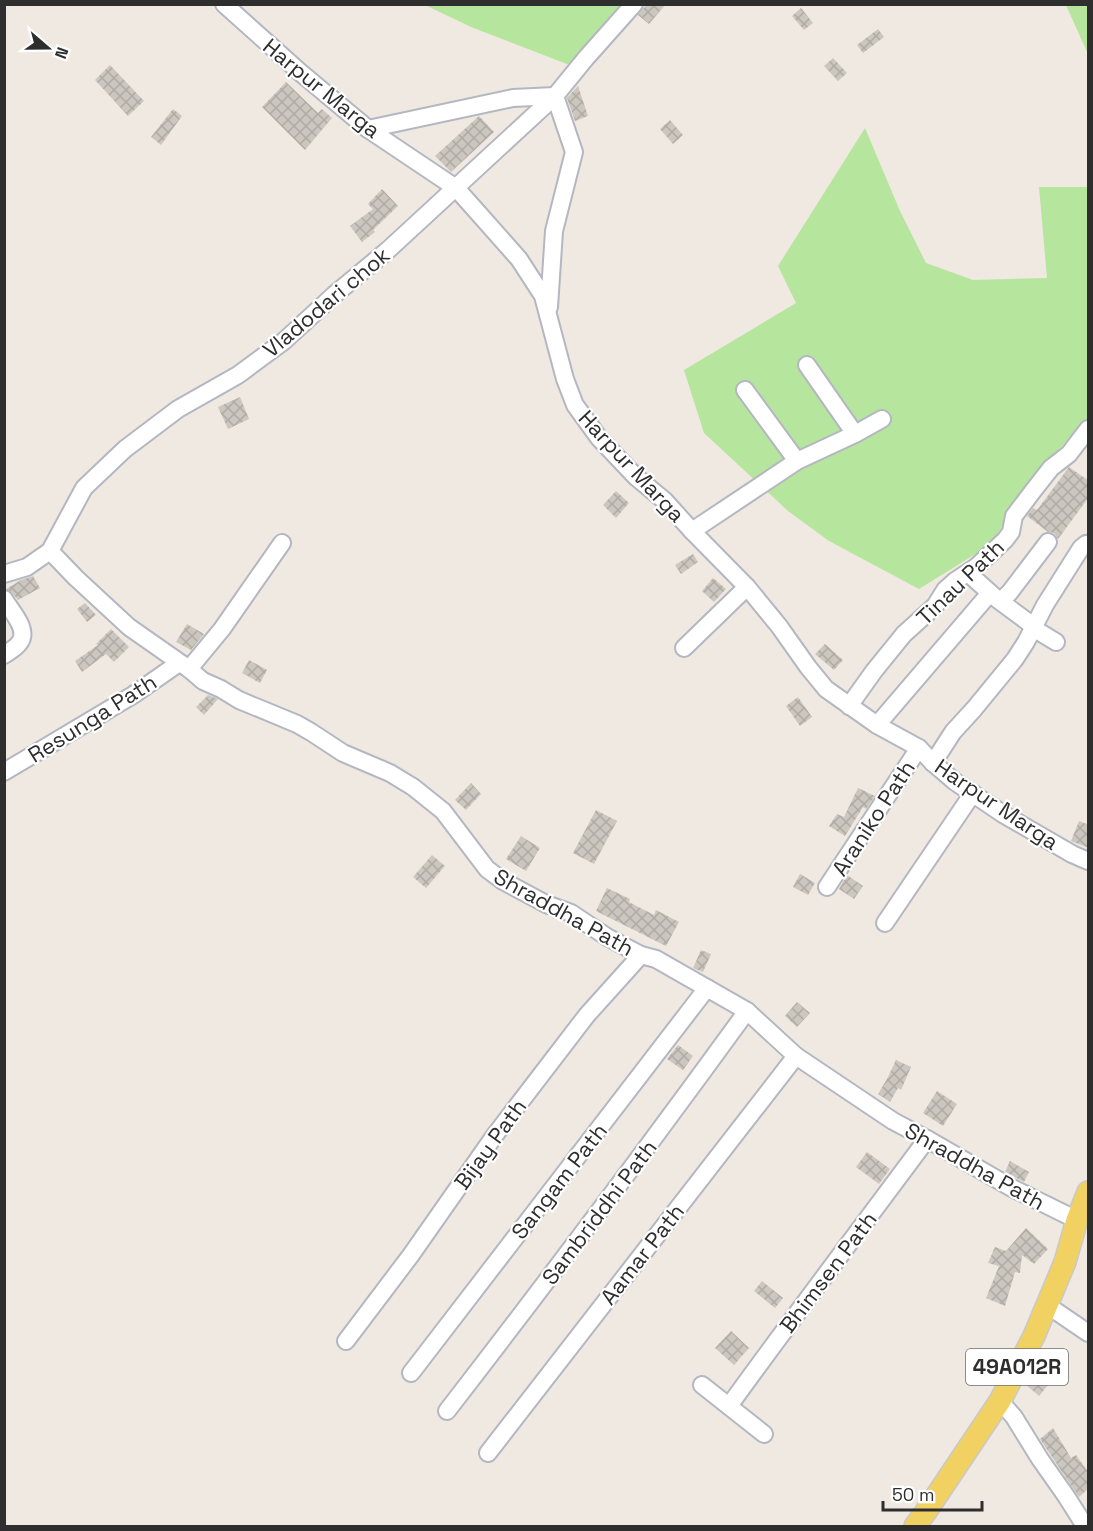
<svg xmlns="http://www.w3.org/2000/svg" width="1093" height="1531" font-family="'Space Grotesk',sans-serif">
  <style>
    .grass { fill: #b6e59e }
    .building { fill: url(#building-cross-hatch) }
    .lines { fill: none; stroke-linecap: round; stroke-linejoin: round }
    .minor-casing { stroke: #b4b7c1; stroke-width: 20 }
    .major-casing { stroke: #c9c9c9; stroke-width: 24 }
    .minor { stroke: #fff; stroke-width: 16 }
    .major { stroke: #f2d163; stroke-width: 21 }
    .labels { text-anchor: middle; stroke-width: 4.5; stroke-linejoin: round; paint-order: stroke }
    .shield { fill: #fff; stroke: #6d6d6d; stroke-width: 1.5 }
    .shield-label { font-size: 21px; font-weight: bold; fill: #2e2e2e }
    .street-label { font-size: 22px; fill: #2e2e2e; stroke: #fff }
  </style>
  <defs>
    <pattern id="building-cross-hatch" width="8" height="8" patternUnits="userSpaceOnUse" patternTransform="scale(1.5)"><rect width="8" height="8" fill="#cbc7bf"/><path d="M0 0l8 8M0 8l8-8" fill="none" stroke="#afaba4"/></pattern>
  </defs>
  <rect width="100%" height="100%" fill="#efe9e1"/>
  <g class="grass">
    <polygon points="425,5 621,5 572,66 471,27"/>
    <polygon points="1066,5 1088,5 1088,54"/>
    <polygon points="865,128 900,211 926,263 973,280 1047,278 1039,187 1088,187 1088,418 1036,474 990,545 919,589 829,541 788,511 704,433 684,370 796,303 778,266"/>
  </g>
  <g class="building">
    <polygon points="647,4 666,4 649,24 638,15"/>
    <polygon points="801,8 813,23 804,30 792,16"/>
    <polygon points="878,29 884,37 863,53 857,45"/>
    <polygon points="833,58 847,73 838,81 824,66"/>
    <polygon points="110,65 144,101 128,116 95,80"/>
    <polygon points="286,82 318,113 322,109 332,118 305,150 262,107"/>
    <polygon points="578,86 588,116 575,121 567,98"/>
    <polygon points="173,109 182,116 161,145 151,137"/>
    <polygon points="479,116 494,132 451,172 435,156"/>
    <polygon points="670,120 683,135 673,144 660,129"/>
    <polygon points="382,189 398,206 373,230 375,232 362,242 350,226 373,209 368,204"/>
    <polygon points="240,397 249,419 228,429 218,407"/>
    <polygon points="1069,467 1089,481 1089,497 1058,539 1054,533 1048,532 1027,516 1033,508 1037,510"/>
    <polygon points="616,491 629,503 616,518 603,505"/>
    <polygon points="693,554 698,562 681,574 675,565"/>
    <polygon points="33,576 40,588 18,600 12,593 6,589 21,580"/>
    <polygon points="713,578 726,589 714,602 702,591"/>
    <polygon points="85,603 96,615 87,622 77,609"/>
    <polygon points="187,624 204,634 191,650 176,642"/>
    <polygon points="111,629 129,647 114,662 106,654 82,672 75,661 98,645 96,644"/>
    <polygon points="825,644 843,660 834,670 815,654"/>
    <polygon points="249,660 267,670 260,683 242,673"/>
    <polygon points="208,695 218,699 204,715 196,707"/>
    <polygon points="798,697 812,717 800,726 786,706"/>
    <polygon points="471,783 481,794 466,810 455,800"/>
    <polygon points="858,788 875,796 866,809 863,807 845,836 829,826 837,814 844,817"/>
    <polygon points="596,810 617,821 594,864 573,853"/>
    <polygon points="1079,821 1089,825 1089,848 1071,841"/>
    <polygon points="521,836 540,848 526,871 506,859"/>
    <polygon points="432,855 445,866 426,888 413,877"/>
    <polygon points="800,874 815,883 808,895 793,887"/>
    <polygon points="847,875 863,886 854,899 839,889"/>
    <polygon points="607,888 630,899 629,902 654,915 656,910 679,922 666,946 596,911"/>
    <polygon points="701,950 711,954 703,972 693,968"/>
    <polygon points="797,1002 810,1013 797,1027 785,1016"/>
    <polygon points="678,1045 693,1056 683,1070 667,1059"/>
    <polygon points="896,1060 911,1067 901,1090 898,1088 890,1102 878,1094 887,1079"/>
    <polygon points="937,1091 957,1104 943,1126 923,1113"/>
    <polygon points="867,1152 890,1169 879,1184 856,1167"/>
    <polygon points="1010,1161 1029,1172 1024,1182 1005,1172"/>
    <polygon points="1026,1228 1048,1249 1034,1264 1022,1255 1020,1273 1015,1272 1005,1306 986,1298 999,1266 988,1263 995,1247 1006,1251"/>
    <polygon points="762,1281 783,1298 775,1308 754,1291"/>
    <polygon points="731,1331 749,1348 734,1365 715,1348"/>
    <polygon points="1043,1363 1057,1374 1039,1396 1024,1383"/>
    <polygon points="1053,1428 1071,1458 1076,1455 1089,1473 1089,1488 1079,1497 1040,1439"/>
  </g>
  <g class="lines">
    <g class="minor-casing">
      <g id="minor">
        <polyline points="224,4 301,73 368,129 456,188 519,259 543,296 565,379 575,405 599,438 636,477 665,501 692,531 747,587 779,626 808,667 826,689 877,725 919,748 933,763 954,781 1003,814 1072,854 1088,861"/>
        <polyline points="368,129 513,98 555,96 574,152 554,231 549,307"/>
        <polyline points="807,365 855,434"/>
        <polyline points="745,390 797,461"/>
        <polyline points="692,531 797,461 855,434 882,419"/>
        <polyline points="50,551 76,578 129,627 189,669 203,681 221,689 239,700 297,724 311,732 343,753 390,773 413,787 443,811 487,869 503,881 546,904 571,913 607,937 641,955 656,959 747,1011 796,1056 893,1121 927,1139 1012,1188 1077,1220"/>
        <polyline points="968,573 997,599 1028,622 1033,628 1056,642"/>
        <polyline points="4,574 27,567 50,551 84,488 125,449 178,409 238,375 284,341 334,295 388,250 555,96 586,58 634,4"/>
        <path d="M 4,599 C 11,611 29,629 20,642 C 16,648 10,651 4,655"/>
        <polyline points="1001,601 1010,592 1048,542"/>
        <polyline points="684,648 747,587"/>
        <polyline points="189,669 222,629 282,543"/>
        <polyline points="849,706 874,671 904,634 935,606 945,590 955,581 976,567 1005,540 1011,532 1014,516 1033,491 1051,468 1069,454 1088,429"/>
        <polyline points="877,725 990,593"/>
        <polyline points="933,763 953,732 974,709 1015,659 1026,642 1045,605 1081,548 1086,544 1088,545"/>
        <polyline points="4,772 133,695 179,663"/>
        <polyline points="827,887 919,748"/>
        <polyline points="885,923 973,793"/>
        <polyline points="1047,1305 1088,1333"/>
        <polyline points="346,1341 411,1255 495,1135 587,1015 641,955"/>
        <polyline points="411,1373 707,988"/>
        <polyline points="702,1385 764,1434"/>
        <polyline points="1000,1401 1014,1417 1040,1459 1066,1496 1085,1526"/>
        <path d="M 729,1406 C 794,1316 861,1228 927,1139"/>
        <path d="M 447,1411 C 549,1279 649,1146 747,1011"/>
        <polyline points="488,1453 796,1056"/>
      </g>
    </g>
    <g class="major-casing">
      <polyline id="major" points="915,1526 925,1513 1000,1401 1034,1336 1065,1262 1077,1220 1088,1192"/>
    </g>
    <use href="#minor" class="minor"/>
    <use href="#major" class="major"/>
  </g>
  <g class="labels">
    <rect class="shield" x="966" y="1349" width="102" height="36" rx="4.5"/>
    <g class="shield-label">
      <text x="1017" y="1374">49A012R</text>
    </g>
    <g class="street-label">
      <text transform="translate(322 88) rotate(39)" y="8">Harpur Marga</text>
      <text transform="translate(326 302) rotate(-40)" y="8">Vladodari chok</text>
      <text transform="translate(632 466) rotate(47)" y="8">Harpur Marga</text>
      <text transform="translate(960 582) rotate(-44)" y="8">Tinau Path</text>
      <text transform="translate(92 718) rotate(-32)" y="8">Resunga Path</text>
      <text transform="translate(997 804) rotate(34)" y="8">Harpur Marga</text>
      <text transform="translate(873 818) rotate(-57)" y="8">Araniko Path</text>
      <text transform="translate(564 912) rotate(29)" y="8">Shraddha Path</text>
      <text transform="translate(490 1144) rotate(-54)" y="8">Bijay Path</text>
      <text transform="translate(975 1166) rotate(29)" y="8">Shraddha Path</text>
      <text transform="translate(559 1181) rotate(-52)" y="8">Sangam Path</text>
      <text transform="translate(599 1212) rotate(-53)" y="8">Sambriddhi Path</text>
      <text transform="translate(642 1254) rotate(-52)" y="8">Aamar Path</text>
      <text transform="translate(828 1272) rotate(-53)" y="8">Bhimsen Path</text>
    </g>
  </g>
  <rect width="1093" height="1531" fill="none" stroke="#2e2e2e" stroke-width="12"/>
  <g transform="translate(48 48) rotate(110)" stroke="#ffffff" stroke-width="4.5" paint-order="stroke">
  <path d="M0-4.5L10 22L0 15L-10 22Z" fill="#2e2e2e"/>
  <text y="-9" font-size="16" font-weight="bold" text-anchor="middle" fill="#2e2e2e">N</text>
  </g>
  <path d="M883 1501v9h99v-9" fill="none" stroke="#2e2e2e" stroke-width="3"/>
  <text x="892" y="1501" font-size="18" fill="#2e2e2e" stroke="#ffffff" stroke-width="4.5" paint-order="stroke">50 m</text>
</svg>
